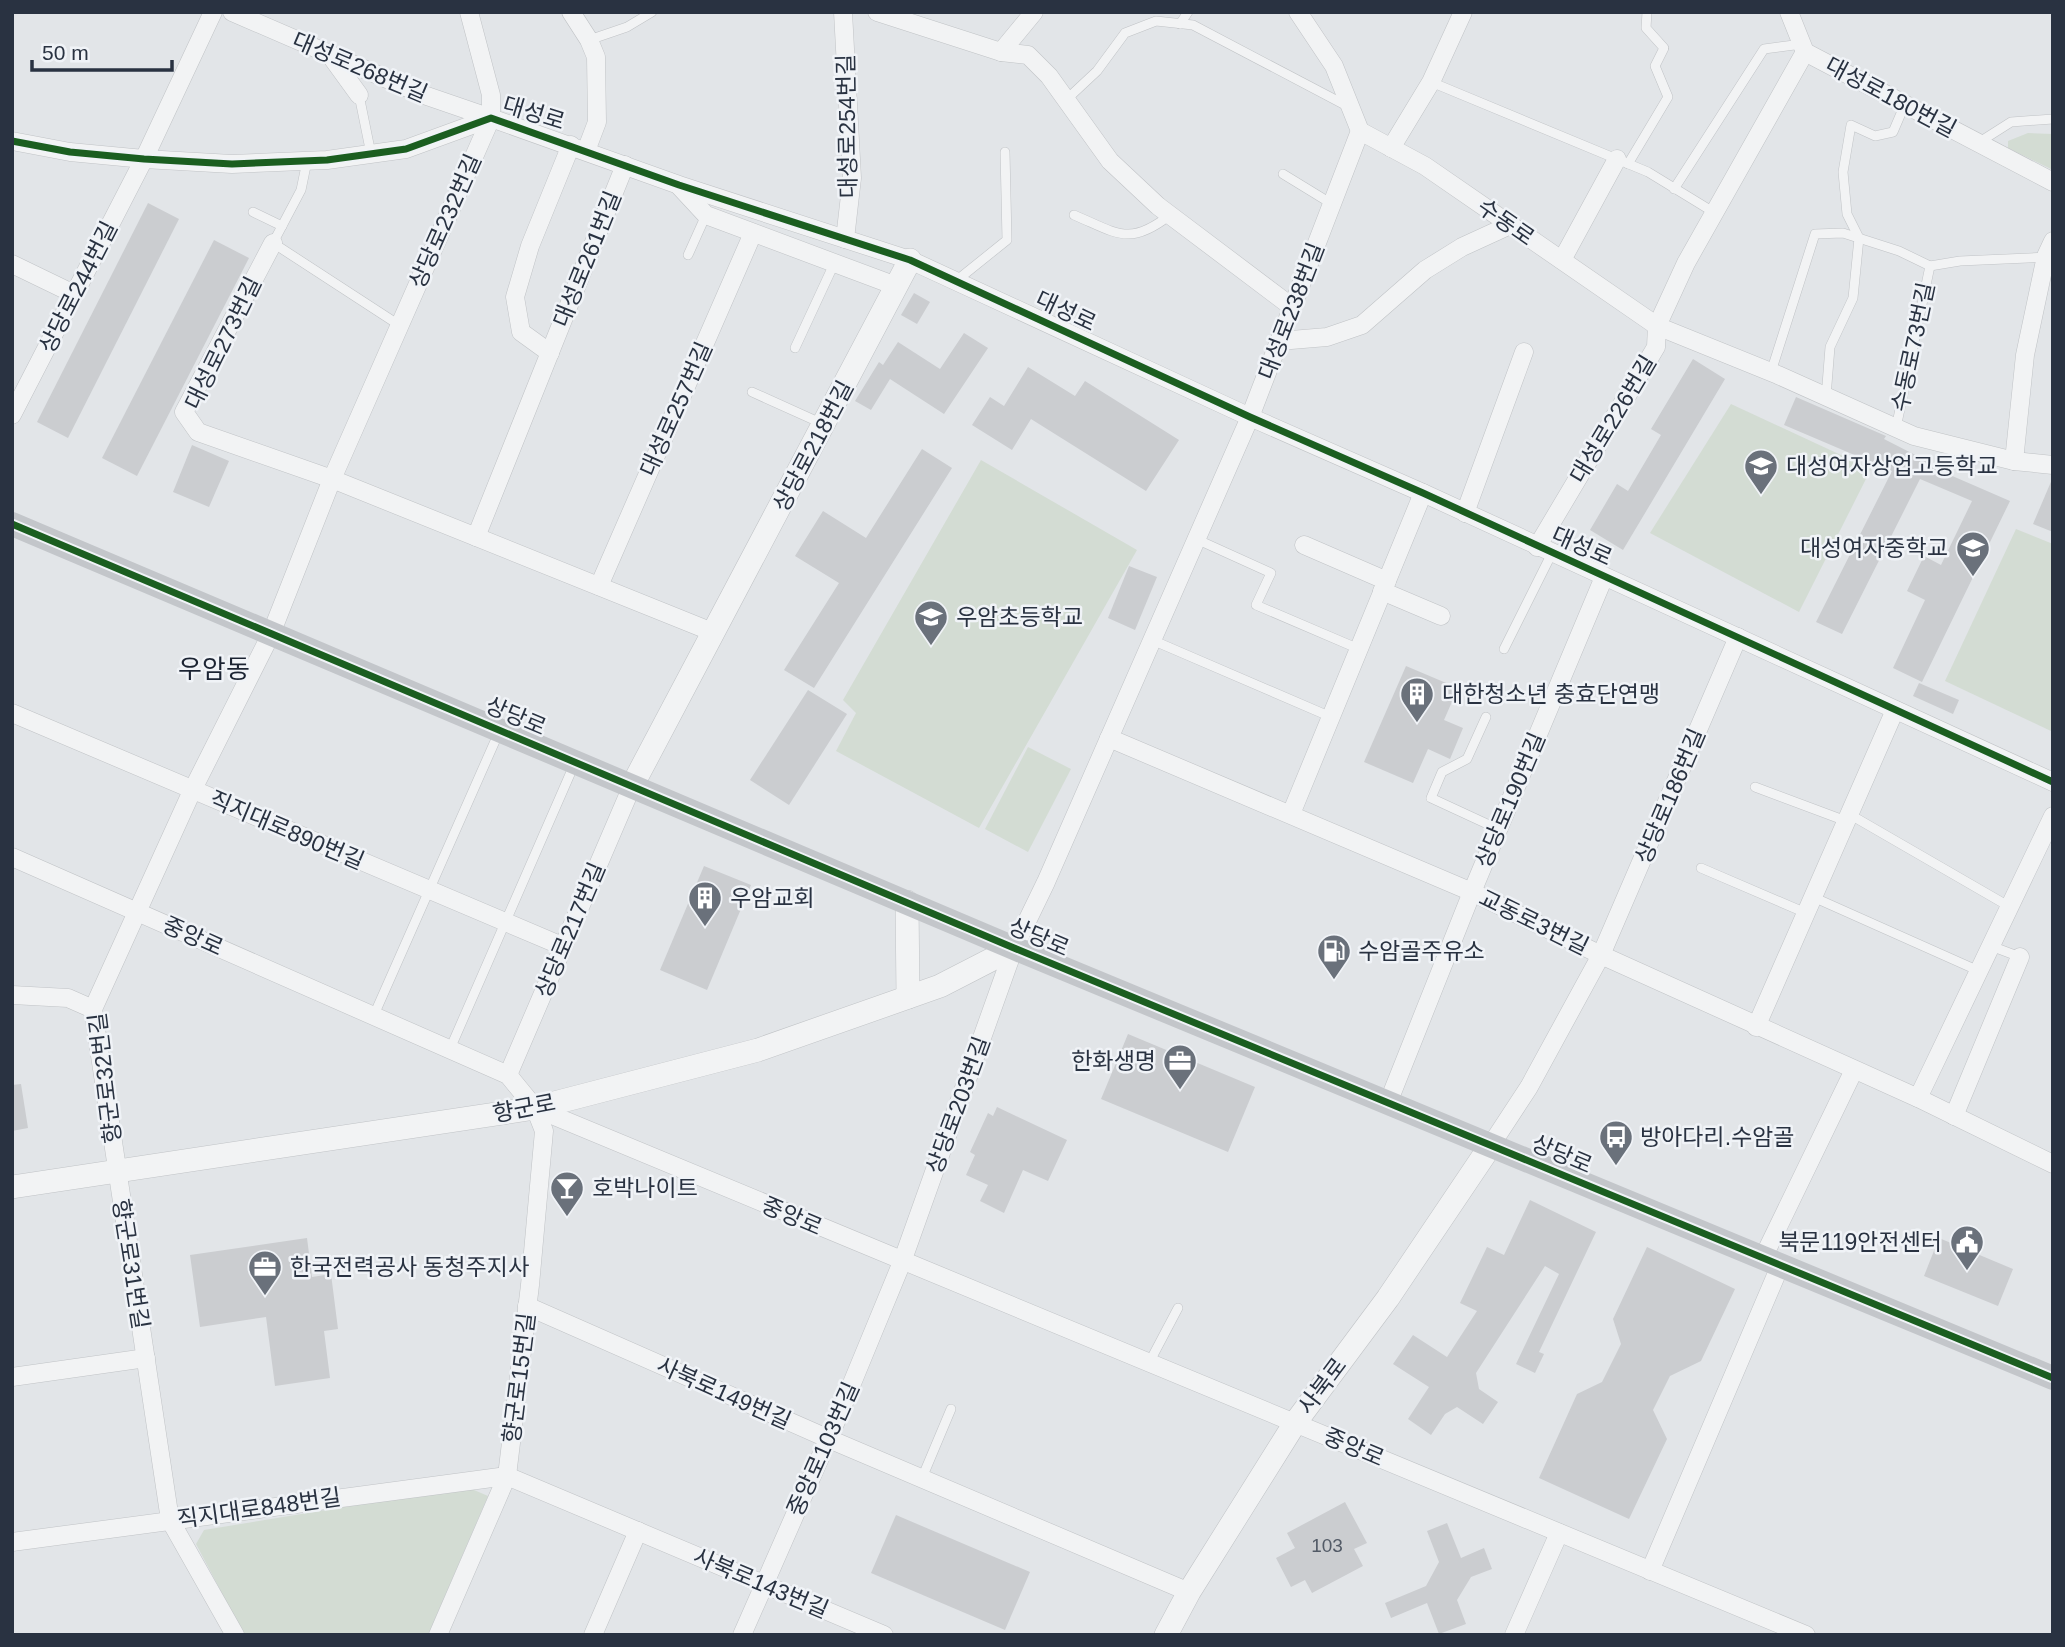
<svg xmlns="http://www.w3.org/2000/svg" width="2065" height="1647" font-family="Arial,'Noto Sans KR',sans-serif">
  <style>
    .green { fill: #d3dcd3 }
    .building { fill: #cbcdd0 }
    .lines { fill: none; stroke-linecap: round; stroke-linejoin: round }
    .service-casing { stroke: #c0c3c6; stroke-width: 10 }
    .minor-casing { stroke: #c0c3c6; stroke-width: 19 }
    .tertiary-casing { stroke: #c0c3c6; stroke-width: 24 }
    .service { stroke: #f2f3f4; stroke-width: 9 }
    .minor { stroke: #f2f3f4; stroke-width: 18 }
    .tertiary { stroke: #f2f3f4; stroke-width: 23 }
    .secondary { stroke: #c3c6ca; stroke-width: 24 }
    .cycleway-casing { stroke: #f0f3f7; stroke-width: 11 }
    .cycleway { stroke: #1b5e20; stroke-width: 7 }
    .labels { text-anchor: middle; stroke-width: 5; stroke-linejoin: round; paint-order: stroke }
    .number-label { font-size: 19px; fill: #525a66 }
    .street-label { font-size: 23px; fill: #293241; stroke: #f0f3f7 }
    .poi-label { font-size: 23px; fill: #293241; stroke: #f0f3f7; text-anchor: start }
    .quarter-label { font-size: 26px; fill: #1b2332; stroke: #f0f3f7 }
  </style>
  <rect width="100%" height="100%" fill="#e2e5e8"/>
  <g class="green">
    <polygon points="2028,133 2053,134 2053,170 2008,148 2008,141"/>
    <polygon points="1731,404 1871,469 1799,612 1650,533"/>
    <polygon points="981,460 1137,550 979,828 836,751 856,713 843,700"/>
    <polygon points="2016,529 2053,544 2053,732 1945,681"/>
    <polygon points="1028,747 1071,769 1028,852 985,829"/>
    <polygon points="467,1487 488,1496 428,1635 244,1635 196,1544 204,1530"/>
  </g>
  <g class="building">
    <polygon points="148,203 179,219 68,438 37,422"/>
    <polygon points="214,240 249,258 137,476 102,458"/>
    <polygon points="914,293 930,302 917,324 901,315"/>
    <polygon points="964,333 988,348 944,414 890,379 871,410 855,401 879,362 883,365 898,342 940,369"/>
    <polygon points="1693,359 1725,379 1623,550 1590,530 1617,484 1628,491 1661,435 1651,429"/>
    <polygon points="1028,367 1075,396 1085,381 1179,440 1146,491 1031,419 1012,450 972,425 990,397 1004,406"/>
    <polygon points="1796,397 1886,436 1884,439 1929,462 1927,465 2010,501 1922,682 1893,668 1925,600 1907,591 1924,556 1941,565 1972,501 1920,479 1842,634 1816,622 1892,471 1784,425"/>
    <polygon points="192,445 229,461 209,507 173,492"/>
    <polygon points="922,449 952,468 814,688 784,670 839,583 795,556 823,511 866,538"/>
    <polygon points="2053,477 2053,532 2033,524"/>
    <polygon points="1129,566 1157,577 1135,630 1108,618"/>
    <polygon points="1406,666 1458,688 1444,720 1463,728 1450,759 1428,749 1413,783 1364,762"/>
    <polygon points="1919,683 1959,700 1953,714 1913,696"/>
    <polygon points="808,690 847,714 789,805 750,780"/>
    <polygon points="704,866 751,885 707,990 660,970"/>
    <polygon points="1128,1034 1255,1087 1228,1152 1101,1099"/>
    <polygon points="21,1084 28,1128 12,1131 12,1085"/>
    <polygon points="997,1107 1067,1140 1048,1181 1023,1170 1004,1213 980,1201 988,1185 966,1175 975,1155 970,1152 988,1113 993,1116"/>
    <polygon points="1530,1200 1596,1232 1539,1352 1544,1354 1535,1373 1516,1364 1559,1274 1545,1266 1476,1373 1479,1389 1498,1402 1483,1424 1457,1407 1445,1414 1431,1435 1408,1419 1429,1387 1393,1364 1413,1335 1447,1357 1477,1311 1460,1303 1487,1247 1504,1255"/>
    <polygon points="307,1238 312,1277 331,1274 338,1329 324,1331 330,1378 275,1386 266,1317 200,1327 190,1255"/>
    <polygon points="1939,1238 2013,1269 1998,1306 1924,1276"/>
    <polygon points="1647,1247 1735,1289 1701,1361 1670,1376 1653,1410 1667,1439 1629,1519 1539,1478 1577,1394 1602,1382 1621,1344 1613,1319"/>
    <polygon points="1345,1502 1367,1543 1354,1549 1363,1566 1312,1593 1305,1580 1291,1587 1276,1558 1295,1548 1287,1533"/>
    <polygon points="896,1515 1030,1572 1005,1630 871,1573"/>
    <polygon points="1447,1523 1461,1558 1484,1548 1492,1569 1471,1577 1457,1600 1466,1624 1439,1634 1427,1603 1391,1618 1385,1603 1426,1586 1439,1562 1427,1531"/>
  </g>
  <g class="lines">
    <g class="service-casing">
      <g id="service">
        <polyline points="1180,24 1188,12"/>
        <polyline points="589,40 627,27 652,12"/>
        <polyline points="1431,82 1648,172 1715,213"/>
        <polyline points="359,95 371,154"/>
        <polyline points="1066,100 1097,71 1125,33 1156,21 1193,25 1349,107"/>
        <polyline points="1978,143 2011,122 2053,119"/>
        <polyline points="307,161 301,190 273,243 399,325"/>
        <polyline points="1628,164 1668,97 1655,66 1664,48 1646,28 1647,12"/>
        <polyline points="1283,174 1332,204"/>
        <polyline points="1674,189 1764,49 1802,44"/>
        <polyline points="253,212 282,226"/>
        <path d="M 1074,215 C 1117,233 1129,247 1170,215"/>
        <polyline points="688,255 706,215"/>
        <polyline points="956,281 1007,240 1005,152"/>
        <polyline points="795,348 834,264"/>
        <polyline points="1771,372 1815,234 1843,233 1899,251 1930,266 1960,261 2048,257"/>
        <polyline points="752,392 823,424"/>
        <polyline points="1826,397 1830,347 1853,298 1859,238 1847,214 1843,172 1851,125 1875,136 1893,132 1905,104"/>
        <polyline points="1896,428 1930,266"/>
        <polyline points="1196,539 1271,573 1256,605 1359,649"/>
        <polyline points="1152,640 1331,717"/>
        <polyline points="1504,649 1552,553"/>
        <polyline points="1486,717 1467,759 1442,772 1431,798 1498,829"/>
        <polyline points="1755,787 1846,821"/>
        <polyline points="1849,814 2010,907"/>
        <polyline points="1701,868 1806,913"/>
        <polyline points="1813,897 1979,971"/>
        <polyline points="1991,946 2020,957"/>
        <polyline points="374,1015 499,732"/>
        <polyline points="450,1049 574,765"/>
        <polyline points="1149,1363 1178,1308"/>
        <polyline points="922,1478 951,1409"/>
      </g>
    </g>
    <g class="minor-casing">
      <g id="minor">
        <polyline points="232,12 424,95 491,118"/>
        <polyline points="571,12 589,40 596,57 597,122 586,151"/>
        <polyline points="843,12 852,178 845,239"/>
        <polyline points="877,12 1001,52 1028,55 1049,76 1110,161 1158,206 1292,307"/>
        <polyline points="1298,12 1334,66 1360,131 1425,166 1657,326 1778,375 1914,436 2014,461 2053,465"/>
        <polyline points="1001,52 1034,12"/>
        <polyline points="1805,52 2053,182"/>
        <polyline points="330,55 359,95"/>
        <polyline points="12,141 70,152 144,159 232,164 327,160 406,149 491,118 679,185 910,260 1250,417 1423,493 2053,782"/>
        <polyline points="1391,148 1431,82 1463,12"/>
        <polyline points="680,187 706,215 896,286"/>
        <polyline points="273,243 184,412 198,432 332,479 715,633"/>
        <polyline points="1562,260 1617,159"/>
        <polyline points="12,264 74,294"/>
        <polyline points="1279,341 1327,337 1362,325 1425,270 1462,247 1510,225"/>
        <polyline points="550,353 521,332 515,297 530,246 571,145"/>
        <polyline points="12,415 144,159 213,12"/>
        <polyline points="2014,461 2025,355 2046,256 2053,241"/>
        <polyline points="1465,513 1524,352"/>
        <polyline points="476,537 625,165"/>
        <polyline points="1304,545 1387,581"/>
        <polyline points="1537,547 1656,347 1657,326 1686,263 1805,52 1789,12"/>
        <polyline points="599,586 753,233"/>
        <polyline points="1382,591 1441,616"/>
        <polyline points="12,713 562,946"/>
        <polyline points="1109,738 1472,892 1601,955 1918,1098 2053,1164"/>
        <polyline points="1291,814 1423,493"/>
        <polyline points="12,857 508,1075 535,1108 1806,1635"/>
        <polyline points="12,995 68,998 93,1009"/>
        <polyline points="1756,1027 1895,710"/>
        <polyline points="508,1075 632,786"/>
        <polyline points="1918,1098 2053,816"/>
        <polyline points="1388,1103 1472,892 1604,577"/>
        <polyline points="1954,1116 2020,957"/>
        <polyline points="1491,1145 1529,1087 1601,955 1738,637"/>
        <polyline points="1763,1258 1854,1070"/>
        <polyline points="527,1306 829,1439 1189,1592"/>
        <polyline points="12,1377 146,1358"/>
        <polyline points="12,1542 507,1476 884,1635"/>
        <polyline points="1650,1571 1780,1266"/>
        <polyline points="235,1635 170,1520 93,1009 192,791 271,634 332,479 491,118 491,95 469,12"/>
        <polyline points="438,1635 507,1476 530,1285 544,1131 535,1108"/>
        <polyline points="593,1635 638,1531"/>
        <polyline points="742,1635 841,1410 902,1262 1014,948 1046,882 1250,417 1360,131"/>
        <polyline points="1514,1635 1559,1533"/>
      </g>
    </g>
    <g class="tertiary-casing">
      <g id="tertiary">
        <polyline points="632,786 910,260"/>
        <polyline points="907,902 908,997"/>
        <polyline points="12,1187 535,1108 758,1050 940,986 1014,948"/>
        <polyline points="1166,1635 1189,1592 1295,1423 1388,1298 1491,1145"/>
      </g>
    </g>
    <use href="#service" class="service"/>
    <use href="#minor" class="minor"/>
    <use href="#tertiary" class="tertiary"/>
    <polyline class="secondary" points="12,524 1014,948 2053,1378"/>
    <g class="cycleway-casing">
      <g id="cycleway">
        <polyline points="12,141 70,152 144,159 232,164 327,160 406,149 491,118 679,185 910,260 1250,417 1423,493 2053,782"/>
        <polyline points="12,524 1014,948 2053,1378"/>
      </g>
    </g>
    <use href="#cycleway" class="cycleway"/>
  </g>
  <defs>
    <g id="school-pin" transform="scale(1.75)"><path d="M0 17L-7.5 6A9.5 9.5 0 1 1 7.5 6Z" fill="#6a717b" stroke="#f0f3f7"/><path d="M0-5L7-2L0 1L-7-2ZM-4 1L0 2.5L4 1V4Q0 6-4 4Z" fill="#fff"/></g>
    <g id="building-pin" transform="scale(1.75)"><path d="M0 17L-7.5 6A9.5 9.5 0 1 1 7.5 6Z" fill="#6a717b" stroke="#f0f3f7"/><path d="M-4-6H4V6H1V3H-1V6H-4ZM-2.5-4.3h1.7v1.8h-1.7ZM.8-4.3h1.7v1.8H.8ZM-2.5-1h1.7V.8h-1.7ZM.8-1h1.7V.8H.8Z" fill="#fff"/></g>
    <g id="fuel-pin" transform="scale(1.75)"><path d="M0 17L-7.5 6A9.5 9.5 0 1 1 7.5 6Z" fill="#6a717b" stroke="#f0f3f7"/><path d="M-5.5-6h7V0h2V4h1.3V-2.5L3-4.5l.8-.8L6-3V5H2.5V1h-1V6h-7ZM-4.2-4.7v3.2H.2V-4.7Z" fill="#fff"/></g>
    <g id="office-pin" transform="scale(1.75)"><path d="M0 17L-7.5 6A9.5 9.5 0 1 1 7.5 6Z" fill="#6a717b" stroke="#f0f3f7"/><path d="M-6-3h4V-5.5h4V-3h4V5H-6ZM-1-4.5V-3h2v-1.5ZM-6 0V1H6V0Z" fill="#fff"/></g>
    <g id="bus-pin" transform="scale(1.75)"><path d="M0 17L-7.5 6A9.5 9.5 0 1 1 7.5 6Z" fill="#6a717b" stroke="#f0f3f7"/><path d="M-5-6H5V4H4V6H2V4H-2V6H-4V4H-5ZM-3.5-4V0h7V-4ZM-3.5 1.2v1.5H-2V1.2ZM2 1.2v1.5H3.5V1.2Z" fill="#fff"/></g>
    <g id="bar-pin" transform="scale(1.75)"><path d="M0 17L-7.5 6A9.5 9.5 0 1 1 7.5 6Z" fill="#6a717b" stroke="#f0f3f7"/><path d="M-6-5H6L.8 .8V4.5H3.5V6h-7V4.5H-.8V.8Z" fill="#fff"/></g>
    <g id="civic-pin" transform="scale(1.75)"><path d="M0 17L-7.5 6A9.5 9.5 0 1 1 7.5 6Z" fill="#6a717b" stroke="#f0f3f7"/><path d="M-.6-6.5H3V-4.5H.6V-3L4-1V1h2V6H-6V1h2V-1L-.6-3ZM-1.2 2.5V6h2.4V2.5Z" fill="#fff"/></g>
  </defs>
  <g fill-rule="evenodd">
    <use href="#school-pin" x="1761" y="466"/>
    <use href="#school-pin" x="1973" y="548"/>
    <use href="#school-pin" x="931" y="617"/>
    <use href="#building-pin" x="1417" y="694"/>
    <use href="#building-pin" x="705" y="898"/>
    <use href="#fuel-pin" x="1334" y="951"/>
    <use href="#office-pin" x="1180" y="1061"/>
    <use href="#bus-pin" x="1616" y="1137"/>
    <use href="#bar-pin" x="567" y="1188"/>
    <use href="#civic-pin" x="1967" y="1242"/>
    <use href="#office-pin" x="265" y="1267"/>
  </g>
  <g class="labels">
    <g class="number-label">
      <text x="1327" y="1552">103</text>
    </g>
    <g class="street-label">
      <text transform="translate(360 67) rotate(23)" y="8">대성로268번길</text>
      <text transform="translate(1891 97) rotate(28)" y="8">대성로180번길</text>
      <text transform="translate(534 113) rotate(17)" y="8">대성로</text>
      <text transform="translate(847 126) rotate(-91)" y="8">대성로254번길</text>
      <text transform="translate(445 221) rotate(-66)" y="8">상당로232번길</text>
      <text transform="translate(1506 222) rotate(35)" y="8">수동로</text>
      <text transform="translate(587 259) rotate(-68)" y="8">대성로261번길</text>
      <text transform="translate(78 287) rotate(-63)" y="8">상당로244번길</text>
      <text transform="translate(1066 311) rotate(25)" y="8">대성로</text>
      <text transform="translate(1291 311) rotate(-69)" y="8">대성로238번길</text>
      <text transform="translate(223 343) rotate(-64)" y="8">대성로273번길</text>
      <text transform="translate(1913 347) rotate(-78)" y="8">수동로73번길</text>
      <text transform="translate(676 409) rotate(-66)" y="8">대성로257번길</text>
      <text transform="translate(1613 419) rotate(-59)" y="8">대성로226번길</text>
      <text transform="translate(813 446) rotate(-62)" y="8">상당로218번길</text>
      <text transform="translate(1582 546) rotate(24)" y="8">대성로</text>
      <text transform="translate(516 716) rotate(23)" y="8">상당로</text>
      <text transform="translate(1670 796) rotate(-67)" y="8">상당로186번길</text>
      <text transform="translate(1510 800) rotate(-67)" y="8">상당로190번길</text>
      <text transform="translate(287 830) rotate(23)" y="8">직지대로890번길</text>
      <text transform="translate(1534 922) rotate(26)" y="8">교동로3번길</text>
      <text transform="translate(570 930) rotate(-67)" y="8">상당로217번길</text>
      <text transform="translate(193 936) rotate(24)" y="8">중앙로</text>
      <text transform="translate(1039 937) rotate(23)" y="8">상당로</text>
      <text transform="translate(105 1078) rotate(-97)" y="8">향군로32번길</text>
      <text transform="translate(958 1105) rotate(-70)" y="8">상당로203번길</text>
      <text transform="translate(524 1108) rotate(-11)" y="8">향군로</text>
      <text transform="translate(1562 1154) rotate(23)" y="8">상당로</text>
      <text transform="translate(792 1216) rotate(23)" y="8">중앙로</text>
      <text transform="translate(131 1264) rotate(81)" y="8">향군로31번길</text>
      <text transform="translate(519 1378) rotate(-83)" y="8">향군로15번길</text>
      <text transform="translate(1322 1386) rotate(-53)" y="8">사북로</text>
      <text transform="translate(724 1393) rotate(24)" y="8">사북로149번길</text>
      <text transform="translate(1354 1447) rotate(23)" y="8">중앙로</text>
      <text transform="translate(823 1449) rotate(-66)" y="8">중앙로103번길</text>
      <text transform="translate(259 1508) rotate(-8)" y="8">직지대로848번길</text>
      <text transform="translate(761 1583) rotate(23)" y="8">사북로143번길</text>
    </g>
    <g class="poi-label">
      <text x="1786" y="474">대성여자상업고등학교</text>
      <text x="1948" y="556" text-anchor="end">대성여자중학교</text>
      <text x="956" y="625">우암초등학교</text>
      <text x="1442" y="702">대한청소년 충효단연맹</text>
      <text x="730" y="906">우암교회</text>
      <text x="1358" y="959">수암골주유소</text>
      <text x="1156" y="1069" text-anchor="end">한화생명</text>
      <text x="1640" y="1145">방아다리.수암골</text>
      <text x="592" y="1196">호박나이트</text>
      <text x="1942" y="1250" text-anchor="end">북문119안전센터</text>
      <text x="290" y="1275">한국전력공사 동청주지사</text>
    </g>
    <g class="quarter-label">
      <text x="214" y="678">우암동</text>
    </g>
  </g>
  <rect width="2065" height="1647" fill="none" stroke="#293241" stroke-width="28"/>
  <path d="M32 60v10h140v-10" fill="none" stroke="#293241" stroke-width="3.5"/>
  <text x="42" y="60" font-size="21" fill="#293241" stroke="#f0f3f7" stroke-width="5" paint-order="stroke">50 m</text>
</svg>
